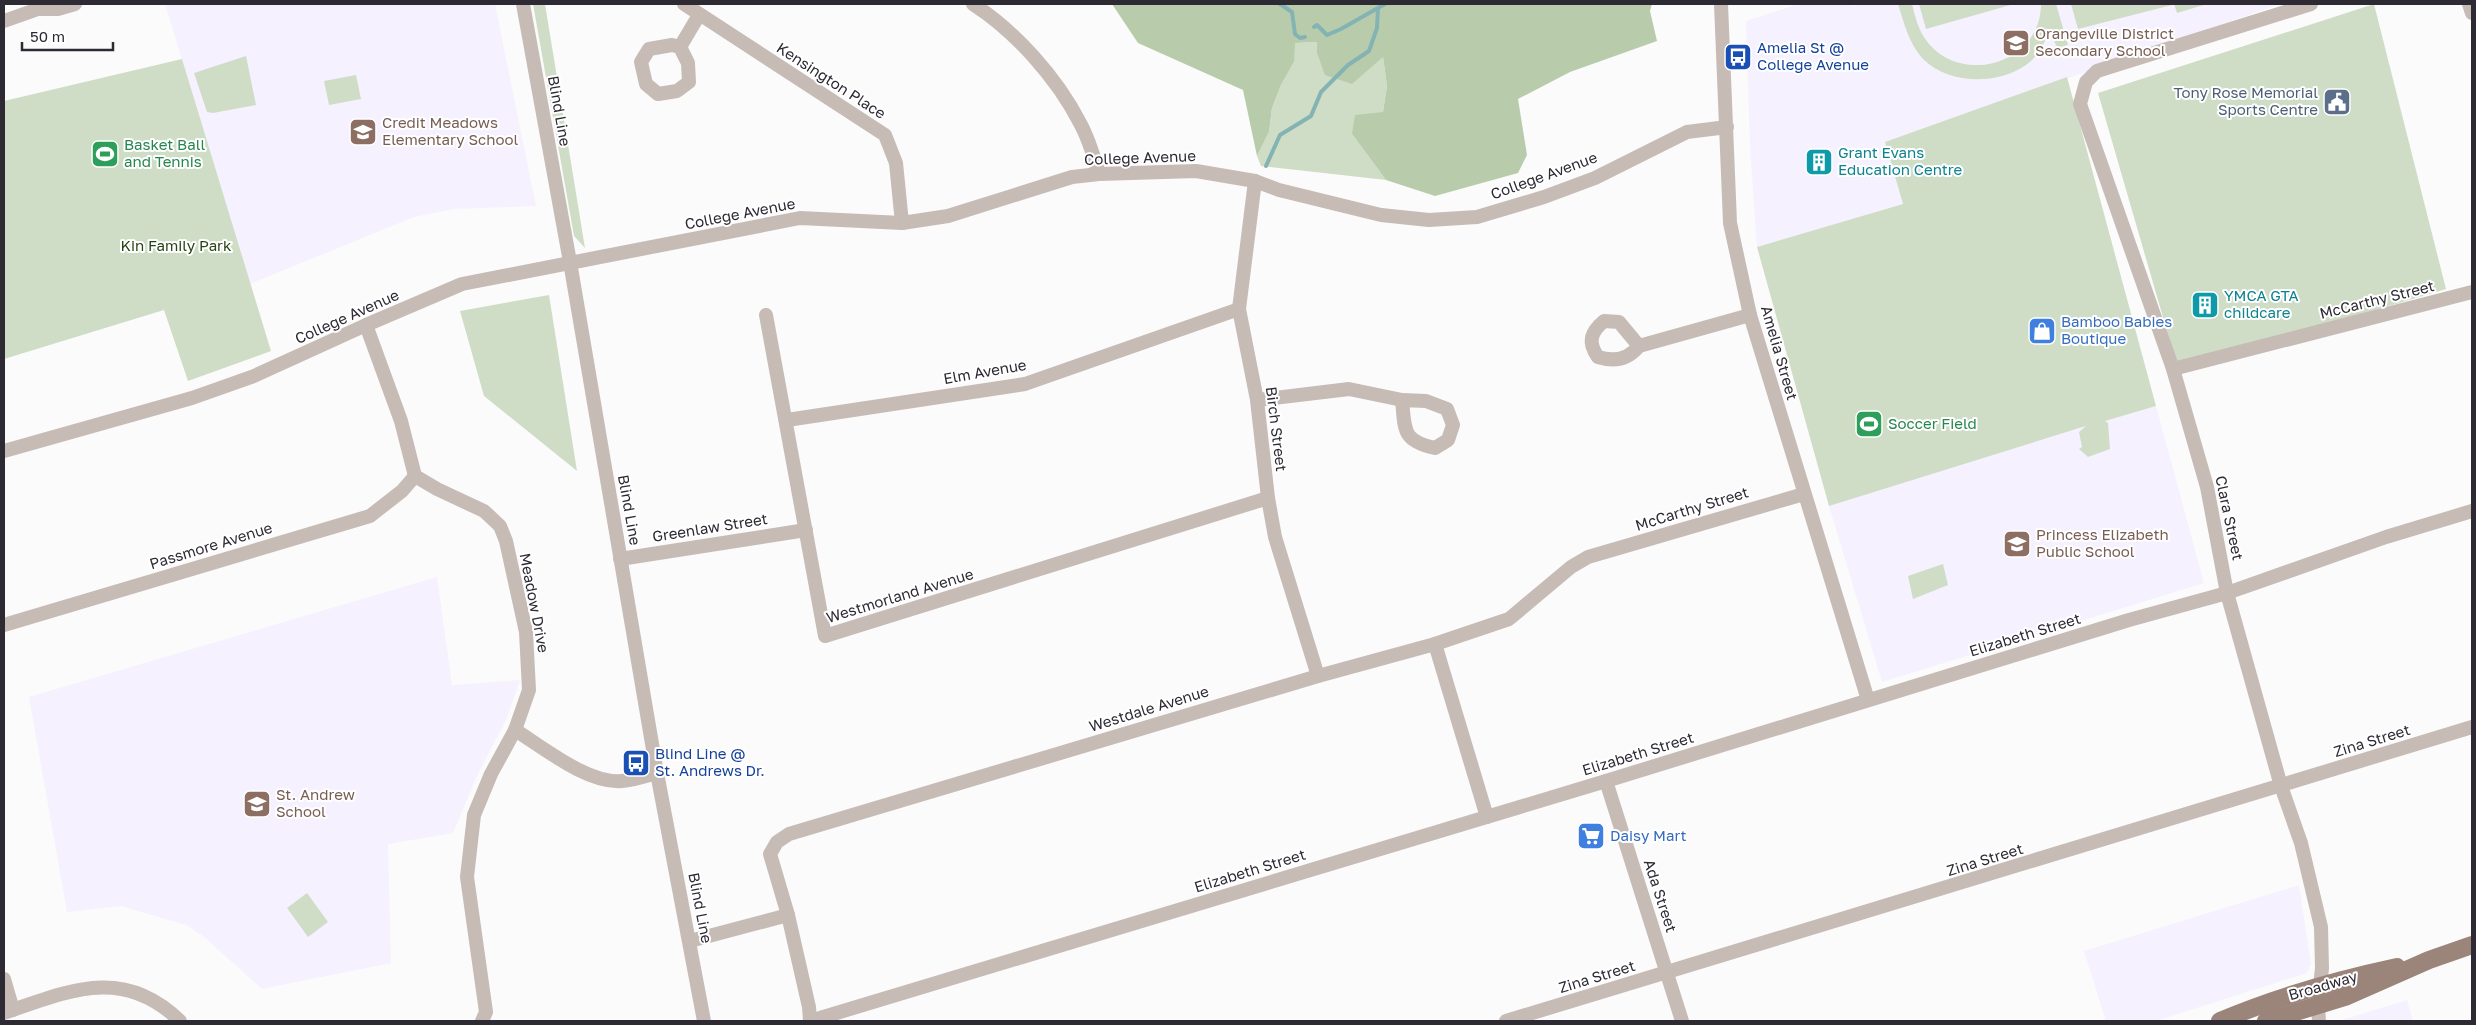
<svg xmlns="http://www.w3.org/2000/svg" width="2476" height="1025" font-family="'Golos Text',sans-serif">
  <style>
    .built { fill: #f6f1ff }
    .green { fill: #cfddc7 }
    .forest { fill: #b8ccac }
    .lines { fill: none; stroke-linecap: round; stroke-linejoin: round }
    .stream { stroke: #84b3b4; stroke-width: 4 }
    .minor { stroke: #c7bbb5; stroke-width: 14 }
    .major { stroke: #9b847a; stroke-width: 18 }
    .labels { text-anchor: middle; stroke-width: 4; stroke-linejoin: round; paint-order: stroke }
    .education-label { font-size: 15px; fill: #785e54; stroke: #fff; text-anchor: start }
    .transit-label { font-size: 15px; fill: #164399; stroke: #fff; text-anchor: start }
    .street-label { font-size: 15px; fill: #2e2a34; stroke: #fff }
    .service-label { font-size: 15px; fill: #4e5e75; stroke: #fff; text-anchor: end }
    .leisure-label { font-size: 15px; fill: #27864d; stroke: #fff; text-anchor: start }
    .culture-label { font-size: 15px; fill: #0d838f; stroke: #fff; text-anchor: start }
    .park-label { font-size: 15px; fill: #294414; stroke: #fff }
    .shop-label { font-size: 15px; fill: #366cbe; stroke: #fff; text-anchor: start }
  </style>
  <rect width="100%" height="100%" fill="#fbfbfb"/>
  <g class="built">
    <polygon points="165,4 495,4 536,206 454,209 414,217 250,284"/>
    <polygon points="1798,4 1852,4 1856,7 1855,4 2280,4 1885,142 1903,204 1757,247 1750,148 1746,21"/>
    <polygon points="2156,406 2204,583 1882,682 1829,506 1976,459"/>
    <polygon points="437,577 452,685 520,680 507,718 477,776 453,833 388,844 391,963 262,989 203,936 186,925 121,906 67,912 29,697"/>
    <polygon points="2299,885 2311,964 2307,973 2156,1021 2106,1021 2084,951"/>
    <polygon points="2407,1000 2413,1021 2344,1021 2345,1019"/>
  </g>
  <g class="green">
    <polygon points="533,4 545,4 585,248 574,236"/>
    <path d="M 1898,4 L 1912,4 C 1915,16 1918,29 1926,40 C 1960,87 2041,64 2041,4 L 2056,4 L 2068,45 L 2057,48 L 2050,31 C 2044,43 2038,57 2026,65 C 1997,85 1949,85 1923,59 C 1909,44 1904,23 1898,4 Z"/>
    <polygon points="1919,4 2014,4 1926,29"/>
    <polygon points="2071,4 2172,4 2172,5 2078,29"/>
    <polygon points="2174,4 2207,4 2177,13"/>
    <polygon points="2374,4 2446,289 2178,369 2098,93"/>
    <polygon points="1317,42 1317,53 1383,57 1387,86 1383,112 1352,134 1386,180 1261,166 1257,156 1269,132 1272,108 1281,85 1294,62 1294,43"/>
    <polygon points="246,56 256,105 213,113 207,112 194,73"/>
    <polygon points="182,59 271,351 188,381 164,310 4,359 4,101"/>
    <polygon points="356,75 361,99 329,105 324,81"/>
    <polygon points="2067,77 2156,406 2105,421 2108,423 2110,449 2088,457 2079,449 2082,447 2079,432 2086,426 1829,506 1757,247 1903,204 1885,142"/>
    <polygon points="549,295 577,471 484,396 460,311"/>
    <polygon points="1943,564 1948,585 1913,599 1908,576"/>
    <polygon points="307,893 328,922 308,937 287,908"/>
  </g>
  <polygon class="forest" points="1112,4 1652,4 1650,11 1657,41 1570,72 1518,99 1527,155 1518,173 1435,196 1386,180 1352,134 1355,115 1383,112 1387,86 1383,57 1352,84 1325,75 1317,53 1317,42 1295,43 1294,62 1281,85 1272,108 1269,132 1257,156 1243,90 1138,43"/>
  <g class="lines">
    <g class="stream">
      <polyline points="1280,4 1292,12 1295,34 1300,38 1305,37"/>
      <polyline points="1314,27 1317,25 1327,35 1341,29 1385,4"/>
      <polyline points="1266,166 1280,135 1311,116 1321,92 1348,65 1369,51 1377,28 1378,8"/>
    </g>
    <g class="minor">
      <polyline points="523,4 570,262 657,773 704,1021"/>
      <polyline points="684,4 885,135 896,163 902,223"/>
      <path d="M 973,4 C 1015,31 1057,78 1080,123 C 1089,139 1094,157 1099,174"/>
      <polyline points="1721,4 1730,223 1750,315 1868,700"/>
      <polyline points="2311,4 2097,71 2086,82 2080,104 2173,369 2207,487 2227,593 2281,786 2301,843 2321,927 2322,968 2318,1006 2319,1021"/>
      <polyline points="2469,4 2472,13"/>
      <polyline points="4,21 38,9 58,9 75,4"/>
      <polyline points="680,47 672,45 649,49 641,62 646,84 658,94 677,91 689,82 688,63 680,47 699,15"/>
      <polyline points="1255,181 1239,309 1257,400 1268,498 1275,537 1318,676"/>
      <polyline points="766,315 825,636 1268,498"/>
      <polyline points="366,325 401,421 415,476 437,489 484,511 500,526 506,541 526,632 529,690 515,730 491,774 474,815 467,877 486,1012 482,1021"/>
      <path d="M 1639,346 L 1619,322 L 1604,321 C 1591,332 1587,342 1598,357 C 1614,362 1628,360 1639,346 L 1750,315"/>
      <polyline points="2173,369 2472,292"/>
      <path d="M 1257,400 L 1349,389 L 1402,400 L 1426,401 L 1447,409 L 1453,425 L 1448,440 L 1435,448 C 1402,441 1405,430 1402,400"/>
      <polyline points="787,420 1025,384 1239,309"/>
      <polyline points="4,451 192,398 254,376 366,325 462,284 800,218 902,223 948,216 1072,177 1099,174 1196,171 1255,181 1279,190 1381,215 1429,220 1477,217 1544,197 1595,178 1687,132 1727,127"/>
      <polyline points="620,559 806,530"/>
      <polyline points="4,625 370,516 402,491 415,476"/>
      <polyline points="1435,644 1487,817"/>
      <path d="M 515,730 C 544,748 588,784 622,781 C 634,780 646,776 657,773"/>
      <polyline points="1606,781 1682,1021"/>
      <polyline points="690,941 788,915"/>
      <polyline points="4,979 13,1010"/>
      <path d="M 4,1013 C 68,991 123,965 180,1021"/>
      <polyline points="810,1021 1606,781 2129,620 2227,593 2386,537 2472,511"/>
      <polyline points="810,1021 809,1007 788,915 770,854 777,842 789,834 1318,676 1435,644 1509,619 1571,567 1588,557 1804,494"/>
      <polyline points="1506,1021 2472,727"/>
    </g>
    <g class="major">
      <path d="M 2220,1021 C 2277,997 2336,980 2397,967"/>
      <polyline points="2266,1021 2345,997 2429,960 2472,945"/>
    </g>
  </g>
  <defs>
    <g id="school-square" transform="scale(1.4375)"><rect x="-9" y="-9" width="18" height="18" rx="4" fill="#8d6e63" stroke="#fff"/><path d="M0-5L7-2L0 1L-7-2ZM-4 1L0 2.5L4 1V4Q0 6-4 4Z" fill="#fff"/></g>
    <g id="bus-square" transform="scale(1.4375)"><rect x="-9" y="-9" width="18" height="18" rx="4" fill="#1a4fb4" stroke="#fff"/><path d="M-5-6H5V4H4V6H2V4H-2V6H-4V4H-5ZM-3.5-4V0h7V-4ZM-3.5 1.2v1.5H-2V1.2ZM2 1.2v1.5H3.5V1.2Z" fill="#fff"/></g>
    <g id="civic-square" transform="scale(1.4375)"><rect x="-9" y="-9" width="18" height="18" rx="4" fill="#5c6f8a" stroke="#fff"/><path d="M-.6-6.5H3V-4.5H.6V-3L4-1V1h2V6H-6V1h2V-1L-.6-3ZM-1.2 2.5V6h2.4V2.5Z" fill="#fff"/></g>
    <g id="stadium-square" transform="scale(1.4375)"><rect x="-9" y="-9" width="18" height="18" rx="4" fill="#2e9e5b" stroke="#fff"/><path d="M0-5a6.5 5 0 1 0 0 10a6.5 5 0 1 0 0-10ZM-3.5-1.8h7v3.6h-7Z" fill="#fff"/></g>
    <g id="building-square" transform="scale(1.4375)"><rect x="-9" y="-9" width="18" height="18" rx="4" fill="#0f9aa8" stroke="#fff"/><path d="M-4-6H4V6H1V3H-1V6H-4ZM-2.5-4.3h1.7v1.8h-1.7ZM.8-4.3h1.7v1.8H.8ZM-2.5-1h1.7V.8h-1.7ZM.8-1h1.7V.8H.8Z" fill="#fff"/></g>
    <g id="shop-square" transform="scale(1.4375)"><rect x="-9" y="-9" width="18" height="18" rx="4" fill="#3f7fe0" stroke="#fff"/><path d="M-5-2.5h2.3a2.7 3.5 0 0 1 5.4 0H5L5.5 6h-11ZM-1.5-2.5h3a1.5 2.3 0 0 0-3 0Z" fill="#fff"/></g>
    <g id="supermarket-square" transform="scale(1.4375)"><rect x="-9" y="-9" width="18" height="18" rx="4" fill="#3f7fe0" stroke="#fff"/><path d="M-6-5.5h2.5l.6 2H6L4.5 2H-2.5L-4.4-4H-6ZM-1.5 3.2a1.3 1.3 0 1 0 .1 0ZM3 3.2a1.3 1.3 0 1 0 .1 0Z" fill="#fff"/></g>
  </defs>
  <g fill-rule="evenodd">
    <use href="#school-square" x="2016" y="43"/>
    <use href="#bus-square" x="1738" y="57"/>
    <use href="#civic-square" x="2337" y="102"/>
    <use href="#school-square" x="363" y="132"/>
    <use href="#stadium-square" x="105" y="154"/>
    <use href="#building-square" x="1819" y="162"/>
    <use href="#building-square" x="2205" y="305"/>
    <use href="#shop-square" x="2042" y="331"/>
    <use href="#stadium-square" x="1869" y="424"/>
    <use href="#school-square" x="2017" y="544"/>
    <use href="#bus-square" x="636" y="763"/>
    <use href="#school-square" x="257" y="804"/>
    <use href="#supermarket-square" x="1591" y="836"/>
  </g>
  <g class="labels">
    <g class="education-label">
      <text x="2035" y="39">Orangeville District<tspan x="2035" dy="17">Secondary School</tspan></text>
      <text x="382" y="128">Credit Meadows<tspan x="382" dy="17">Elementary School</tspan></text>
      <text x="2036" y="540">Princess Elizabeth<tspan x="2036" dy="17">Public School</tspan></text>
      <text x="276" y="800">St. Andrew<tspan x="276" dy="17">School</tspan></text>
    </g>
    <g class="transit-label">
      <text x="1757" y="53">Amelia St @<tspan x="1757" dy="17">College Avenue</tspan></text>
      <text x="655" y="759">Blind Line @<tspan x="655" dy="17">St. Andrews Dr.</tspan></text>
    </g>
    <g class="street-label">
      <text transform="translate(831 81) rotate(33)" y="5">Kensington Place</text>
      <text transform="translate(559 111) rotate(80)" y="5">Blind Line</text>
      <text transform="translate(1140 158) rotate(-2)" y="5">College Avenue</text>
      <text transform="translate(1544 176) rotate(-20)" y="5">College Avenue</text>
      <text transform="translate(740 214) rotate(-11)" y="5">College Avenue</text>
      <text transform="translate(2377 300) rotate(-14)" y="5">McCarthy Street</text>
      <text transform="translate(347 317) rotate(-24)" y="5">College Avenue</text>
      <text transform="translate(1779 353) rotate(74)" y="5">Amelia Street</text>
      <text transform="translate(985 372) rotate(-10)" y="5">Elm Avenue</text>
      <text transform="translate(1276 429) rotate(83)" y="5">Birch Street</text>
      <text transform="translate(1692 509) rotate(-17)" y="5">McCarthy Street</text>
      <text transform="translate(629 510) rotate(80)" y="5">Blind Line</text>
      <text transform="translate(2229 518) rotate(78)" y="5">Clara Street</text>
      <text transform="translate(710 528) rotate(-9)" y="5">Greenlaw Street</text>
      <text transform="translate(211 546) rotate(-17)" y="5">Passmore Avenue</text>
      <text transform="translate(900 596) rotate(-17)" y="5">Westmorland Avenue</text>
      <text transform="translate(534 603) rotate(79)" y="5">Meadow Drive</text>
      <text transform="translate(2025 635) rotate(-17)" y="5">Elizabeth Street</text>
      <text transform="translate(1149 709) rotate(-17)" y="5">Westdale Avenue</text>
      <text transform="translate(2372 741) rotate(-17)" y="5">Zina Street</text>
      <text transform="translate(1638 754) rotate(-17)" y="5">Elizabeth Street</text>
      <text transform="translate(1985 860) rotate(-17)" y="5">Zina Street</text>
      <text transform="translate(1250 871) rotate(-17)" y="5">Elizabeth Street</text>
      <text transform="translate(1660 896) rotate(72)" y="5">Ada Street</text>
      <text transform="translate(700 908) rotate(79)" y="5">Blind Line</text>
      <text transform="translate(1597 977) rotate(-17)" y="5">Zina Street</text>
      <text transform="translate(2323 986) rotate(-16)" y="5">Broadway</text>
    </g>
    <g class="service-label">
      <text x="2318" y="98">Tony Rose Memorial<tspan x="2318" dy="17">Sports Centre</tspan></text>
    </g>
    <g class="leisure-label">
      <text x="124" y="150">Basket Ball<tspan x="124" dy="17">and Tennis</tspan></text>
      <text x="1888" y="429">Soccer Field</text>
    </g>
    <g class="culture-label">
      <text x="1838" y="158">Grant Evans<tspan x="1838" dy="17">Education Centre</tspan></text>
      <text x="2224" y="301">YMCA GTA<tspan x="2224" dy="17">childcare</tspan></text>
    </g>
    <g class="park-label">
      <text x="176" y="251">Kin Family Park</text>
    </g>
    <g class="shop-label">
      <text x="2061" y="327">Bamboo Babies<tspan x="2061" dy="17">Boutique</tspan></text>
      <text x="1610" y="841">Daisy Mart</text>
    </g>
  </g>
  <rect width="2476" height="1025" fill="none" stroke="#2e2a34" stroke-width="10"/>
  <path d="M22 42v8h91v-8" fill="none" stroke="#2e2a34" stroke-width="2.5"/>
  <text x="30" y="42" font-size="15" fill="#2e2a34" stroke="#ffffff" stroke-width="4" paint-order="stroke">50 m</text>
</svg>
